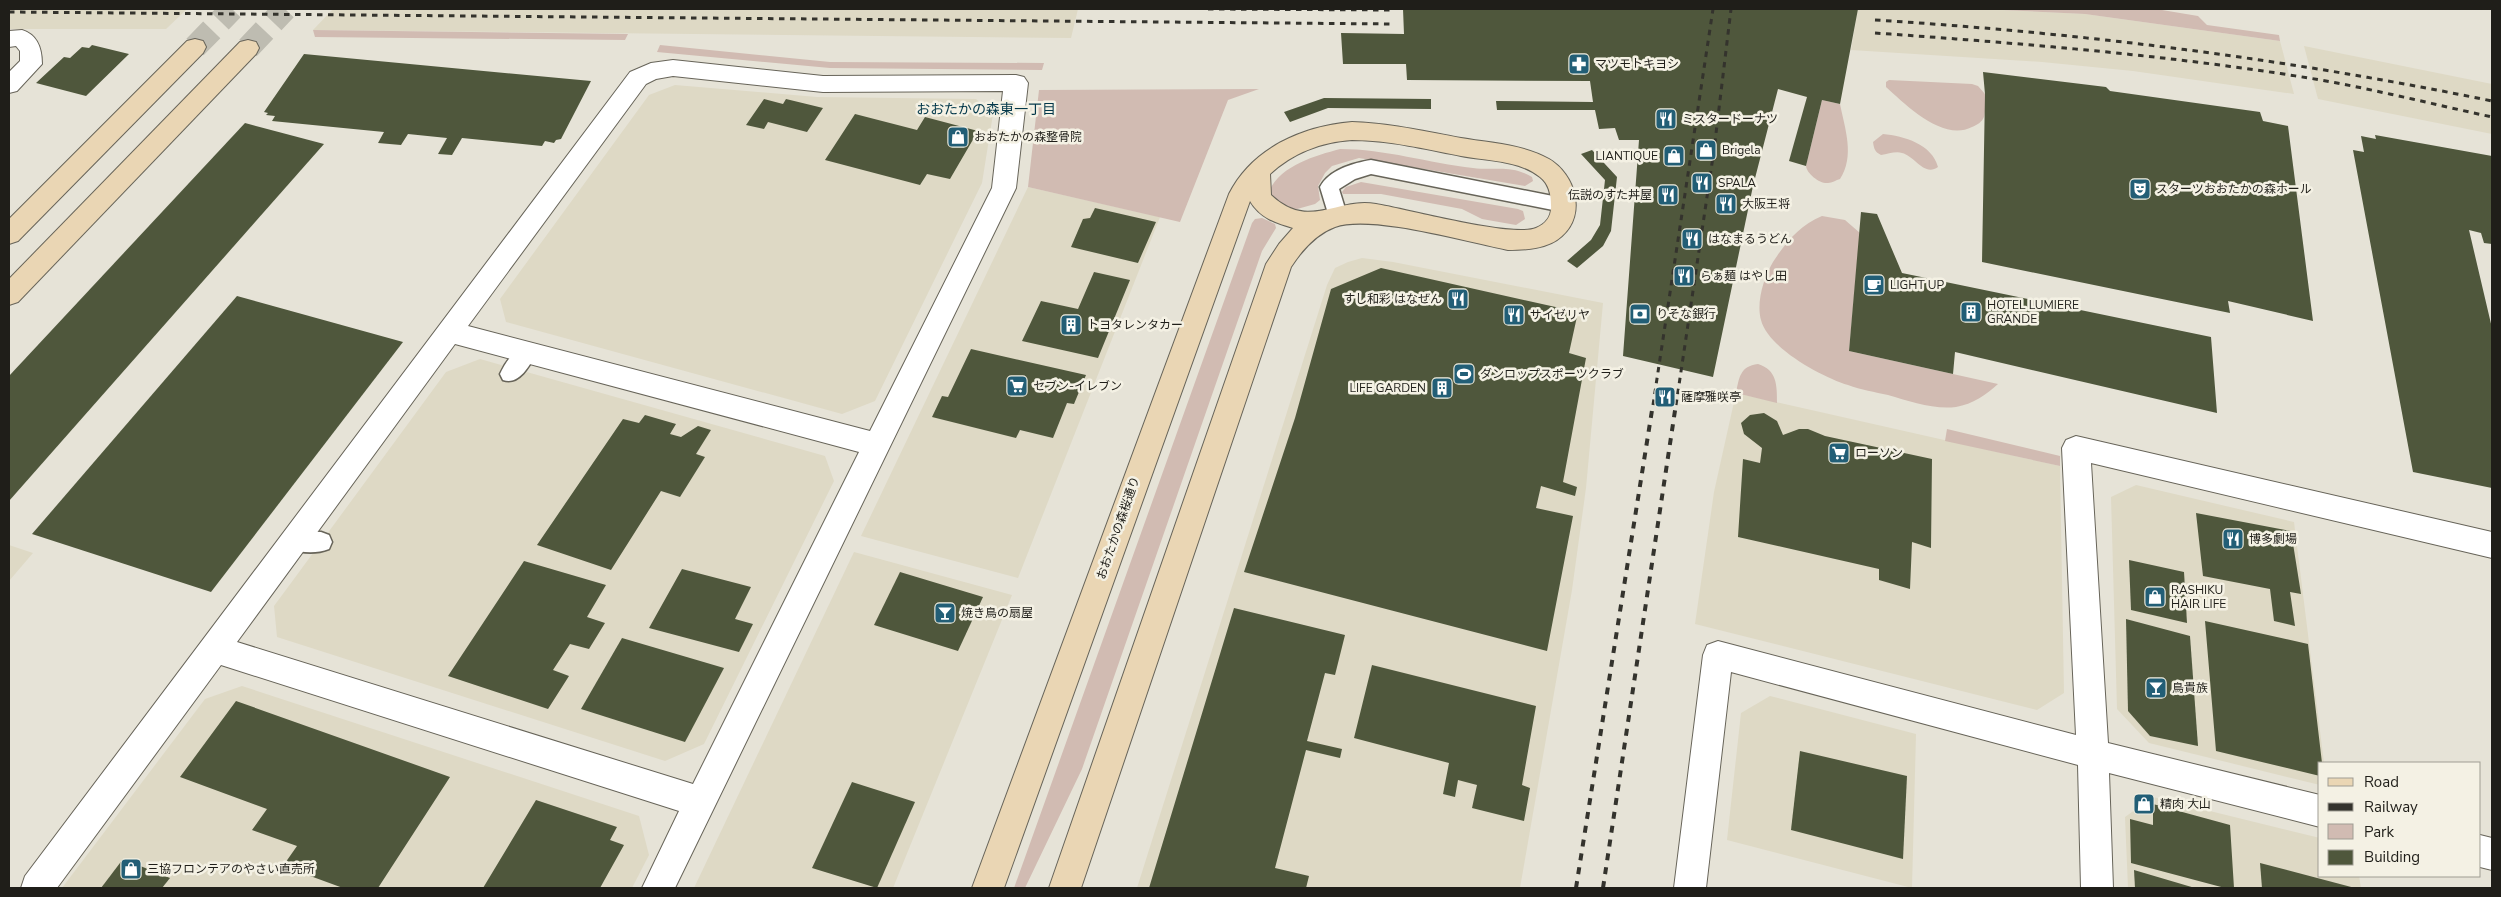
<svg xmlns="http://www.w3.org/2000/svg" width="2501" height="897" font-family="'Nunito Sans','Noto Sans JP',sans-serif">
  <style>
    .built { fill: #ded9c5 }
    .green { fill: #d1bbb2 }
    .building { fill: #4f573c }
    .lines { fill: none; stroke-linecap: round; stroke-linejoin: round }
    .secondary-tunnel { stroke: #bebcb1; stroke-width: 24; stroke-dasharray: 24 12; stroke-linecap: butt }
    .lane-casing { stroke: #676459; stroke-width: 3 }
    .street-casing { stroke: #676459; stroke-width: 2 }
    .secondary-casing { stroke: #676459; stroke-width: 2 }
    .lane { fill: #fff; fill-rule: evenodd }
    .street { fill: #fff; fill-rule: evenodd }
    .secondary { fill: #ead6b4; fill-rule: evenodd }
    .rail-far1 { stroke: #34332d; stroke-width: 3; stroke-dasharray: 5.5 5.5; stroke-linecap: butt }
    .rail { stroke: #34332d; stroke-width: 4; stroke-dasharray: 7 7; stroke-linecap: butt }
    .labels { text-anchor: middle; stroke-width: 5; stroke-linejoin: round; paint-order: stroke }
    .poi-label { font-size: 12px; fill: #1f1e19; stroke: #f4f1e4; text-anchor: start }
    .street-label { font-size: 12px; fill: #1f1e19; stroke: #f4f1e4 }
    .neighbourhood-label { font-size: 14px; fill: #03384a; stroke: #f4f1e4 }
  </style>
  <rect width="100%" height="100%" fill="#e6e3d7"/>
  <g class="built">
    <polygon points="9,9 187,9 166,29 9,29"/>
    <polygon points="333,9 1078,9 1071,38 313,30"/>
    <polygon points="1858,9 1981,9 2085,14 2280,41 2294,94 2133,71 2042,62 1851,50"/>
    <polygon points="2304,46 2492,84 2492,134 2318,99"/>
    <polygon points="675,85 817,97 976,99 993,114 982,183 875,401 842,414 506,322 500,299 649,95"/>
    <polygon points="1028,187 1160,217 1018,578 861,536"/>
    <polygon points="1362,258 1393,262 1603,303 1586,488 1572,590 1520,888 1137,888 1327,285 1335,268 1348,262"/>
    <polygon points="480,359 825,456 834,481 704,744 665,761 277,637 274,606 291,583 446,372"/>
    <polygon points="1736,393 2060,466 2064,693 2037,710 1695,624 1714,492"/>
    <polygon points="2136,485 2294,522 2324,763 2320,763 2320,785 2149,743 2117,709 2111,497"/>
    <polygon points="9,545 33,553 9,581"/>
    <polygon points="854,552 1012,595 893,888 694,888"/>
    <polygon points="242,686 639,816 649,855 632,888 62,888 205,699"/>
    <polygon points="1770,696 1916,734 1912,888 1727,840 1741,713"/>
    <polygon points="2153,797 2320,838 2320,876 2359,876 2361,888 2128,888 2125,817"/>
  </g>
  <g class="green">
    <polygon points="1981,9 2156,9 2198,16 2207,25 2279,35 2280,41 2085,14"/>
    <polygon points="313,30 628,34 625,40 315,37"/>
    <polygon points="660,45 830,62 1044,63 1042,70 830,68 657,52"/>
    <path d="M 1889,80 L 1972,84 L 1978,86 L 1985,94 C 1985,101 1986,111 1984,117 C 1982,122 1977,125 1972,127 C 1943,142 1906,105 1886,87 L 1886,82 Z"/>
    <polygon points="1259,89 1228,100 1180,222 1028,187 1039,90"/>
    <path d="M 1822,100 L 1840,104 C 1845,129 1855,156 1840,179 C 1836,180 1832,183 1828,183 C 1820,184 1807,174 1806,166 Z"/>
    <path d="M 1883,134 C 1904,136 1932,144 1938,167 C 1924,177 1915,156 1902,153 C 1896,151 1888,154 1881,155 C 1875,152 1874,149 1873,142 Z"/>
    <path d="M 1340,149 C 1385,149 1429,163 1473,168 C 1496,171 1510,164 1532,177 L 1533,181 L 1525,186 L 1359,158 L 1332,166 L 1325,173 L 1318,186 L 1320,200 L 1315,204 L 1290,211 L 1268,195 C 1276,167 1314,156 1340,149 Z"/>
    <polygon points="1361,182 1518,209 1523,211 1525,219 1516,225 1482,219 1462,209 1381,194 1343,194 1342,192 1346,187"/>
    <path d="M 1822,216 L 1845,220 L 1860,233 L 1849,351 L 1998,384 C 1986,395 1973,404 1956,407 C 1934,410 1909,401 1888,395 C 1875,392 1861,390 1848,385 C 1822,377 1768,348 1761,320 C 1756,302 1764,277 1773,262 C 1786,242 1800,225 1822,216 Z"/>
    <polygon points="1262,218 1275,224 1276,228 1262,251 1082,769 1025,888 1014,888 1252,223 1255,219"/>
    <path d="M 1758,364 C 1777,370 1777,385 1777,403 L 1736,393 C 1739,378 1740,366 1758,364 Z"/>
    <polygon points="1947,429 2060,456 2060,466 1945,441"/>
  </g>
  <g class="building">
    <polygon points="1403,9 1858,9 1840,104 1822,100 1806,166 1789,161 1807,97 1778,89 1753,186 1713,377 1623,356 1639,140 1619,140 1615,128 1599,129 1595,110 1497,110 1496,101 1593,102 1590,81 1407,80 1406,64 1343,64 1341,33 1404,34"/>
    <polygon points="92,45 129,54 86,96 36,83 64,57 70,58 82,47 89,48"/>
    <polygon points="304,54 591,81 561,139 556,140 554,143 545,141 542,146 462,138 452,155 438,154 447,138 408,134 401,145 378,143 384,132 272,121 275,116 266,115 268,113 264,112"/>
    <polygon points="1983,72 2106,87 2110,91 2260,112 2263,121 2288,126 2313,321 2228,301 2230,313 1982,262 1985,94"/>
    <polygon points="1324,98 1431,99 1431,109 1328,108 1290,122 1284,112"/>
    <polygon points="764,99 783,104 786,99 823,108 807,132 768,122 764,129 746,125"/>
    <polygon points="855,114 917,130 925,117 978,131 950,179 927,174 920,185 825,160"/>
    <polygon points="245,123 324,144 9,501 9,376"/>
    <polygon points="2375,135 2492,156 2492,244 2484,243 2481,233 2469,230 2492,328 2492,488 2413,472 2353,150 2364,152 2361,136 2376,139"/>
    <polygon points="1592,150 1617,177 1611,231 1603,246 1577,268 1567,261 1591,240 1600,225 1605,180 1581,154"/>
    <polygon points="1095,208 1156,222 1138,263 1071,247 1083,219 1090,218"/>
    <polygon points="1861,212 1877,214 1902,273 2211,337 2217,413 1955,352 1953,374 1849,351"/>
    <polygon points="1381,268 1578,312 1569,353 1586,358 1563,482 1577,487 1575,496 1541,486 1536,508 1573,516 1547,651 1244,572 1295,418 1331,289"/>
    <polygon points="1094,272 1130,280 1098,358 1022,341 1041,301 1078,309"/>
    <polygon points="237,296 403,342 211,592 32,534"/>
    <polygon points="971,349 1086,375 1074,404 1067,403 1053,438 1020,430 1016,438 932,417 942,396 948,397"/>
    <polygon points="1764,413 1777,421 1783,435 1799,429 1808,429 1825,436 1932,459 1931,548 1912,542 1910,589 1879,580 1879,569 1738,537 1743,459 1760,463 1762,448 1744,434 1741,423 1750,415"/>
    <polygon points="645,415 676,424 670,434 681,437 698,426 711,430 696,454 705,457 680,497 661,491 611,570 537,545 623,419 639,423"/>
    <polygon points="2196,513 2291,531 2301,594 2290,592 2295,626 2274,621 2270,589 2203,576"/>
    <polygon points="2129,560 2184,572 2187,623 2131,610"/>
    <polygon points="524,561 606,585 587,617 605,623 589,649 570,644 553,670 569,676 548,709 448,676"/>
    <polygon points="682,569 751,587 735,619 753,624 739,652 649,628"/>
    <polygon points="900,572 983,597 958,651 874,625"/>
    <polygon points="1234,608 1345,635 1335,675 1325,673 1307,741 1342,749 1340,758 1306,750 1275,868 1309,876 1306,888 1149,888"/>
    <polygon points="2126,619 2190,636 2198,746 2150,736 2128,711"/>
    <polygon points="2205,621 2308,644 2322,763 2320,763 2320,776 2216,751"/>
    <polygon points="622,638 724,668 685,742 581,709"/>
    <polygon points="1372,665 1536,706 1522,785 1530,788 1524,821 1472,808 1477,785 1458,780 1455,797 1443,794 1449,763 1354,738"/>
    <polygon points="236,701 450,777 378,888 343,888 283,866 297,846 252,830 267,809 180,777"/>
    <polygon points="1800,751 1907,776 1903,859 1791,830"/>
    <polygon points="852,782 915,802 877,888 812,868"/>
    <polygon points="536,800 617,827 610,840 624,845 600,888 483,888"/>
    <polygon points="2153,804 2230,825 2234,888 2225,888 2131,863 2130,819 2153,825"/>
    <polygon points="123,859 170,878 162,888 101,888"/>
    <polygon points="2260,863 2355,888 2262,888"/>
    <polygon points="2134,870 2195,888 2135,888"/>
  </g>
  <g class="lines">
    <g class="secondary-tunnel">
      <polyline points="195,47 232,9"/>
      <polyline points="248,48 285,9"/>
    </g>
    <g class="lane-casing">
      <g id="lane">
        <path d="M 1371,160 L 1563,198 L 1570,200 L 1572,205 L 1570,210 L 1563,212 L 1371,174 L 1355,179 L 1339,189 L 1347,215 L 1344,220 L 1337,222 L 1330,220 L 1320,187 C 1329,170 1353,163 1371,160 Z"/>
        <path d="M 527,344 L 534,346 L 537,352 C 530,365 519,386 503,380 L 500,374 C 505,363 515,348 527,344 Z"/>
        <path d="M 296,531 L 321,532 L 329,535 L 332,542 L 329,549 C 316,554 301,553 288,548 L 285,541 L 288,534 Z"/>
      </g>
    </g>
    <g class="street-casing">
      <g id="street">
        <path d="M 22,30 C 38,35 42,49 42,64 L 17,91 L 9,93 L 9,72 L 20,61 L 20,51 L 16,46 L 9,47 L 9,31 Z"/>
        <path d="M 673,60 L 823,76 L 1016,75 L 1024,77 L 1028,83 L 1016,188 L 675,888 L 642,888 L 679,811 L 221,665 L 57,888 L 21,888 L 25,876 L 630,72 L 651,63 ZM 673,76 L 823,92 L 1003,91 L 992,188 L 870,431 L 468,326 L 646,84 L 656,79 ZM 455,344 L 859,452 L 693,784 L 237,642 Z"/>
        <polygon points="2076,436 2492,532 2492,558 2091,463 2108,743 2320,795 2320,827 2109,773 2113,888 2081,888 2078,765 1731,672 1706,888 1674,888 1703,655 1707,645 1718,641 2076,735 2062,448 2066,440"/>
        <polygon points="2480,835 2492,838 2492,870 2480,867"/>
      </g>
    </g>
    <g class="secondary-casing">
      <g id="secondary">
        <polygon points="195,39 203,41 206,47 203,53 18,241 9,244 9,219 187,41"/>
        <polygon points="248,40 256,42 259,48 256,54 18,302 9,305 9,279 240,42"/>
        <path d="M 1352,122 C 1389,123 1424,131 1461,138 C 1490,143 1522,144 1549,159 C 1575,174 1587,214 1562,236 C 1548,249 1526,250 1508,250 C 1467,242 1371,214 1335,227 C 1316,234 1302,250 1291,267 L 1081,888 L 1049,888 L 1266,264 L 1279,244 L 1293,228 C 1276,223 1260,218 1250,201 L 1004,888 L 972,888 L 1229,194 C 1252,148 1303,126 1352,122 ZM 1352,140 C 1389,140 1424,149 1461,156 C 1487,161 1519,160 1540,177 C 1549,184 1551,194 1551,205 C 1552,216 1546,224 1536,228 C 1513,238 1407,209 1376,204 C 1336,197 1309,231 1271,195 L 1270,174 C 1293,153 1321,142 1352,140 Z"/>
      </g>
    </g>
    <use href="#lane" class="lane"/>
    <use href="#street" class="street"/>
    <use href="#secondary" class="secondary"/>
    <g class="rail-far1">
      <polyline points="1208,9 1391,10"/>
      <polyline points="9,12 1393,24"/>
      <path d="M 1875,20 C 2083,33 2288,59 2492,101"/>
      <path d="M 1875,33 C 2016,43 2157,54 2296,76 C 2362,86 2427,103 2492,117"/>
      <polyline points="1653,405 1713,9"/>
      <polyline points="1676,405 1714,150 1731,9"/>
    </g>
    <g class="rail">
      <polyline points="1576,888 1653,404"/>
      <polyline points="1603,888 1676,404"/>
    </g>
  </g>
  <defs>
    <g id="pharmacy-square" transform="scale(1.125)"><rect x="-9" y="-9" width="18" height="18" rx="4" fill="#225e76" stroke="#f4f1e4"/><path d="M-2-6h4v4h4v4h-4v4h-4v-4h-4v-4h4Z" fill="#fff"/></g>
    <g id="restaurant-square" transform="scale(1.125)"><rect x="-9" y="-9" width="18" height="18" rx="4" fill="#225e76" stroke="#f4f1e4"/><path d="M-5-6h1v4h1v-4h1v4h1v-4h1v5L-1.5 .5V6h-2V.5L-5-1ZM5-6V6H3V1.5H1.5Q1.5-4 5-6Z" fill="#fff"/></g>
    <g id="shop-square" transform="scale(1.125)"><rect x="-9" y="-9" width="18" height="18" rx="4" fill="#225e76" stroke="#f4f1e4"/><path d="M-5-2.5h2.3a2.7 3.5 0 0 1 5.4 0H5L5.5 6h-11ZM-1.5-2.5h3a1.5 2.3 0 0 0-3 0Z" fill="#fff"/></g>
    <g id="theatre-square" transform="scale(1.125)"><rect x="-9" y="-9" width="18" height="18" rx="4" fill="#225e76" stroke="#f4f1e4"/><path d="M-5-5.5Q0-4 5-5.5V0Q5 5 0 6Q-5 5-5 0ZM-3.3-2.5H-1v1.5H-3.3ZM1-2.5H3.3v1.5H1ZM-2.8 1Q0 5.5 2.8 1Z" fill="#fff"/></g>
    <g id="cafe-square" transform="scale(1.125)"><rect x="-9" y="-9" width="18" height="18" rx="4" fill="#225e76" stroke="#f4f1e4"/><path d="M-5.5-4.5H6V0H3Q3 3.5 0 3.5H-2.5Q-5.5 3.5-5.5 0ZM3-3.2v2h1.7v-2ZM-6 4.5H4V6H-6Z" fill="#fff"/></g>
    <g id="building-square" transform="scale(1.125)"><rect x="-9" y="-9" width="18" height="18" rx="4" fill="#225e76" stroke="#f4f1e4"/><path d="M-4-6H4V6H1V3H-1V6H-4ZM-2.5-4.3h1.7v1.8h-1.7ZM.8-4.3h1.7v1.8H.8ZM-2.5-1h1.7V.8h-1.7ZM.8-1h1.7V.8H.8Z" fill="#fff"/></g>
    <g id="bank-square" transform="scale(1.125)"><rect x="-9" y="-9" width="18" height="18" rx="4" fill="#225e76" stroke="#f4f1e4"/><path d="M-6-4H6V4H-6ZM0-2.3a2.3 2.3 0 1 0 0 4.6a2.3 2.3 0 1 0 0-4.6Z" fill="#fff"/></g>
    <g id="stadium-square" transform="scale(1.125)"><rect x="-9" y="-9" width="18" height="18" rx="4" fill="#225e76" stroke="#f4f1e4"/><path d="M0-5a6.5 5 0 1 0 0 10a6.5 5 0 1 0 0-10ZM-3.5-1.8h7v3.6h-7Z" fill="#fff"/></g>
    <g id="supermarket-square" transform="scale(1.125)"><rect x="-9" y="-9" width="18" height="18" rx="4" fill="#225e76" stroke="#f4f1e4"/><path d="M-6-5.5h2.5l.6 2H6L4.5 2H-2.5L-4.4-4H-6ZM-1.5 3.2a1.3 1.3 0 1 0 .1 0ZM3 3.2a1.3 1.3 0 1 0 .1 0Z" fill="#fff"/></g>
    <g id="bar-square" transform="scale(1.125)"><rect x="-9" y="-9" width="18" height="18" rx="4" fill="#225e76" stroke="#f4f1e4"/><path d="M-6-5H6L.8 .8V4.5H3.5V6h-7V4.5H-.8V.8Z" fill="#fff"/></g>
  </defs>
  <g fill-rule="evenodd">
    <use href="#pharmacy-square" x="1579" y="64"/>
    <use href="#restaurant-square" x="1666" y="119"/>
    <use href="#shop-square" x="958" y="137"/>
    <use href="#shop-square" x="1706" y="150"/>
    <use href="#shop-square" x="1674" y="156"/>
    <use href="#restaurant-square" x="1702" y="183"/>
    <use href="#theatre-square" x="2140" y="189"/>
    <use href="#restaurant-square" x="1668" y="195"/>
    <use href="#restaurant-square" x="1726" y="204"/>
    <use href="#restaurant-square" x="1692" y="239"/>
    <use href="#restaurant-square" x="1684" y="276"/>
    <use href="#cafe-square" x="1874" y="285"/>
    <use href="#restaurant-square" x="1458" y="299"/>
    <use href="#building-square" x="1971" y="312"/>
    <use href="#bank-square" x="1640" y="314"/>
    <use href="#restaurant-square" x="1514" y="315"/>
    <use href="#building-square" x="1071" y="325"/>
    <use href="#stadium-square" x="1464" y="374"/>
    <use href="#supermarket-square" x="1017" y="386"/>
    <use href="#building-square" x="1442" y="388"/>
    <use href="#restaurant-square" x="1665" y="397"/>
    <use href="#supermarket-square" x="1839" y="453"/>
    <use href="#restaurant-square" x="2233" y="539"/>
    <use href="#shop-square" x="2155" y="597"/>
    <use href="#bar-square" x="945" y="613"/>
    <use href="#bar-square" x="2156" y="688"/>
    <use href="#shop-square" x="2144" y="804"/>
    <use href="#shop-square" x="131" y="869"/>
  </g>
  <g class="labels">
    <g class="poi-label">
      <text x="1595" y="68">マツモトキヨシ</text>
      <text x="1682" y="123">ミスタードーナツ</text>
      <text x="974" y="141">おおたかの森整骨院</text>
      <text x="1722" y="154">Brigela</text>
      <text x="1658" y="160" text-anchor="end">LIANTIQUE</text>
      <text x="1718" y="187">SPALA</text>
      <text x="2156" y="193">スターツおおたかの森ホール</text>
      <text x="1652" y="199" text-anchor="end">伝説のすた丼屋</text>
      <text x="1742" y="208">大阪王将</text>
      <text x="1708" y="243">はなまるうどん</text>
      <text x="1700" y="280">らぁ麺 はやし田</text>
      <text x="1890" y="289">LIGHT UP</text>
      <text x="1442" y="303" text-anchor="end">すし和彩 はなぜん</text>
      <text x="1987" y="309">HOTEL LUMIERE<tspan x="1987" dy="14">GRANDE</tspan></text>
      <text x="1656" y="318">りそな銀行</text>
      <text x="1530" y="319">サイゼリヤ</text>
      <text x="1087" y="329">トヨタレンタカー</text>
      <text x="1480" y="378">ダンロップスポーツクラブ</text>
      <text x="1033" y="390">セブン-イレブン</text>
      <text x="1426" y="392" text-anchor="end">LIFE GARDEN</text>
      <text x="1681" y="401">薩摩雅咲亭</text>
      <text x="1855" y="457">ローソン</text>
      <text x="2249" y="543">博多劇場</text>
      <text x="2171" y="594">RASHIKU<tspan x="2171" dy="14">HAIR LIFE</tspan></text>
      <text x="961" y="617">焼き鳥の扇屋</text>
      <text x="2172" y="692">鳥貴族</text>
      <text x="2160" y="808">精肉 大山</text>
      <text x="147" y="873">三協フロンテアのやさい直売所</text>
    </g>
    <g class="street-label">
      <text transform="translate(1118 528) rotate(-71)" y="4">おおたかの森桜通り</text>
    </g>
    <g class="neighbourhood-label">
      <text x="986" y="114">おおたかの森東一丁目</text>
    </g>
  </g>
  <rect width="2501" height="897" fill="none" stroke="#1f1e19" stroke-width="20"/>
  <rect x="2318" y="762" width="162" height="115" fill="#f4f1e4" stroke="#9f9d93"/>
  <rect x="2328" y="778" width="25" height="8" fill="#ead6b4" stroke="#9f9d93"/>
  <text x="2364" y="787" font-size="15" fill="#1f1e19">Road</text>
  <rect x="2328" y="803" width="25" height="8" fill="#34332d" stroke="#9f9d93"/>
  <text x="2364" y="812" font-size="15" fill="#1f1e19">Railway</text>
  <rect x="2328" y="824" width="25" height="15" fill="#d1bbb2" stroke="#9f9d93"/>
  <text x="2364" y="837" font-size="15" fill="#1f1e19">Park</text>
  <rect x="2328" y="850" width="25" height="15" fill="#4f573c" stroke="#9f9d93"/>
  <text x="2364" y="862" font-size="15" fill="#1f1e19">Building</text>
</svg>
